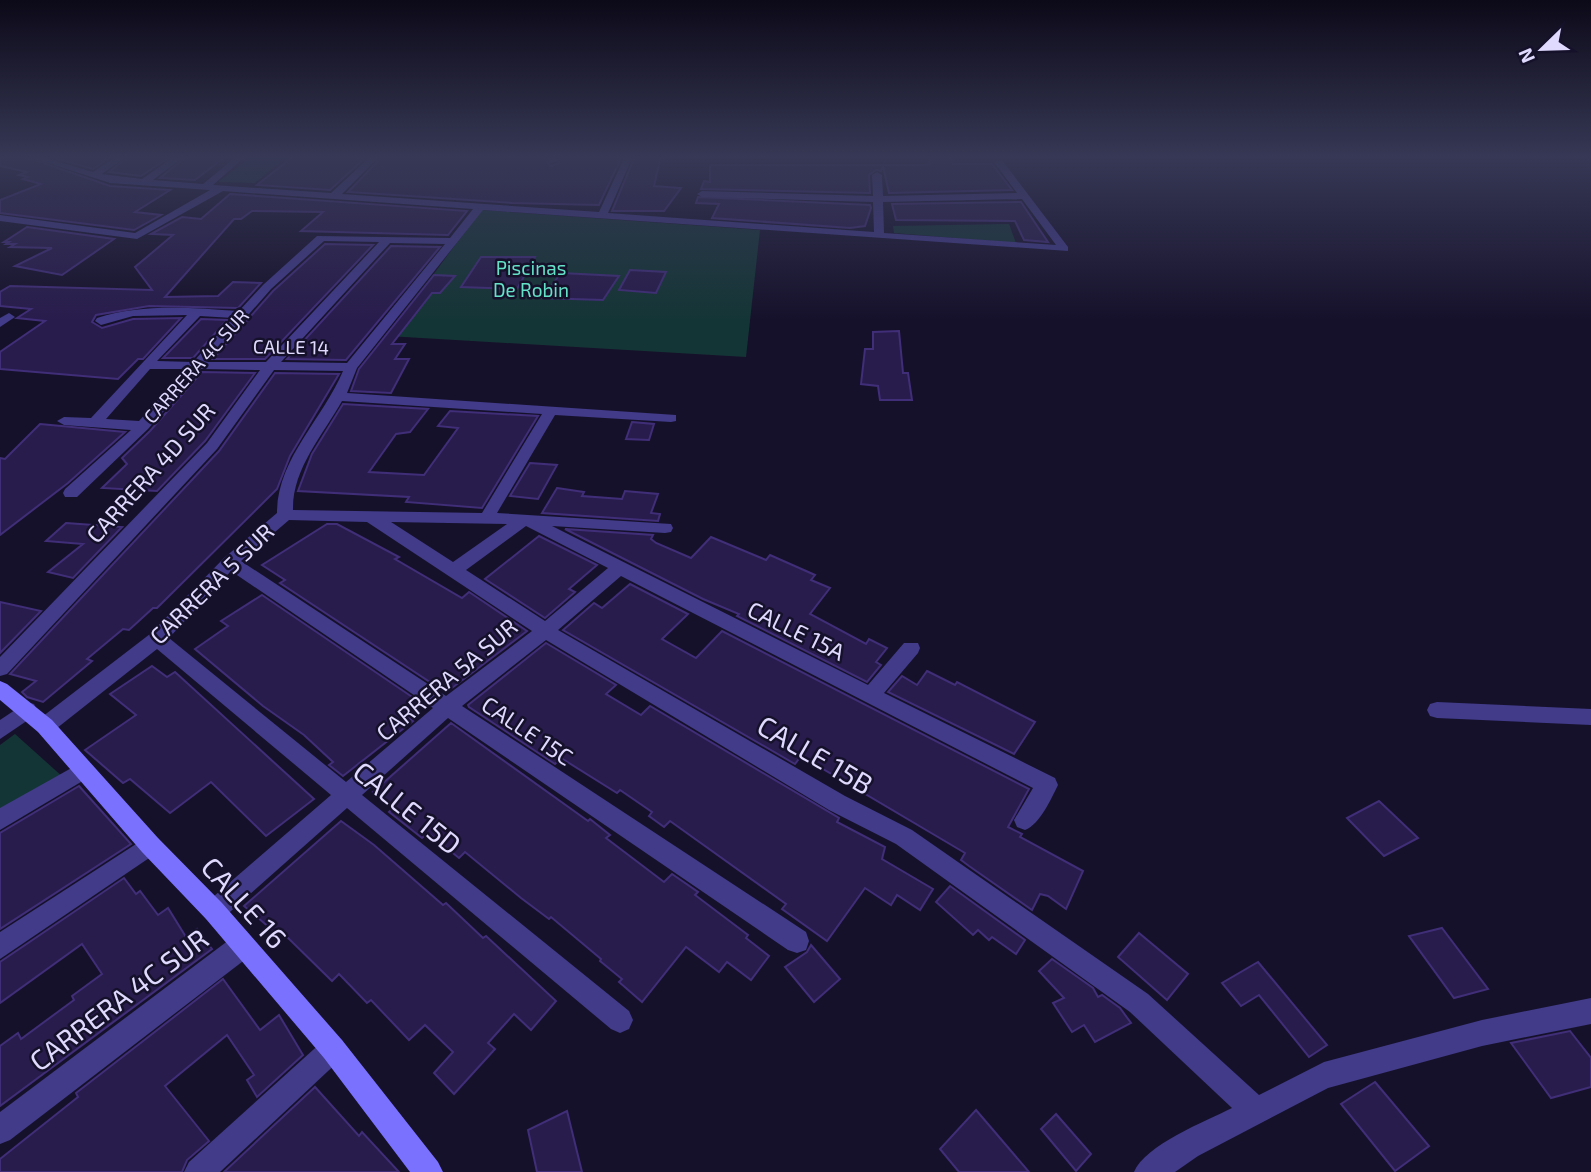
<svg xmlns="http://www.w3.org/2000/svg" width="1591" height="1172" font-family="'Exo 2',sans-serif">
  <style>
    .green { fill: #143535 }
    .building { fill: #281c4c; stroke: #402e78; stroke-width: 2 }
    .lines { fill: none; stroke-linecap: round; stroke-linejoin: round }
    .street { fill: #413b8a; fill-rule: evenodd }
    .secondary { fill: #7a71ff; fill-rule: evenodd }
    .labels { text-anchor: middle; stroke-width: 5; stroke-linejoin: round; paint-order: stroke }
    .far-park-label { font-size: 19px; fill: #64e2c7; stroke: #16112b }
    .far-street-label { font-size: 19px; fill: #e0daff; stroke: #16112b }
    .street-label { font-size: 23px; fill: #e0daff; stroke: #16112b }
    .near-street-label { font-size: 28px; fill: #e0daff; stroke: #16112b }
  </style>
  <rect width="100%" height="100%" fill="#16112b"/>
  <g class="green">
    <polygon points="252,156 288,156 255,183 218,182"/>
    <polygon points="481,210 760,230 746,357 388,336"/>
    <polygon points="1009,224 1016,243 894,233 893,226"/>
    <polygon points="15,734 64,778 0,815 0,745"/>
  </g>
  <g class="building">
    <polygon points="0,156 23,156 110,186 170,190 135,212 161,215 134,230 0,213 0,200 41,184 23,179 28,177 19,175 27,172 0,166"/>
    <polygon points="48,156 112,156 93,169"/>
    <polygon points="129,156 171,156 141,176 109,172"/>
    <polygon points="187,156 226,156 195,180 160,178"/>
    <polygon points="294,156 310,156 365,158 330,190 257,185"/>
    <polygon points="383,156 543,156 551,166 560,163 557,156 622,156 599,205 512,203 348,192"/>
    <polygon points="635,156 661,156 654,186 681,188 664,211 612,211"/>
    <polygon points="928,156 950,156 953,164 992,164 1012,190 889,193 883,166 881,171 876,170 869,175 870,193 701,189 704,181 710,182 710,165 923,165 930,164"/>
    <polygon points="230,194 467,211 448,235 301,231 323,212 252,211 241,219 234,219 165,297 218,296 233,282 261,283 238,308 149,306 96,315 92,322 102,328 133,319 181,318 143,359 138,359 118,379 0,369 0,352 45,321 17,318 31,309 0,306 0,292 10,286 152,290 135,267 173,235 151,234 182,217 201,219"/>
    <polygon points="698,197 870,205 871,208 865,226 850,228 712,218 719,204 696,203"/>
    <polygon points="1021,202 1048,242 1024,240 1015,221 896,220 892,204"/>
    <polygon points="27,227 114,239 62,275 15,266 52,248 10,247 15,244 6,244 9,242 4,242"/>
    <polygon points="325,244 373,245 265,359 213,359 273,291"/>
    <polygon points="391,246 440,247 346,360 287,359"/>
    <polygon points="481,257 535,257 517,289 461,287"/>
    <polygon points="630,270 666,272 656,293 619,290"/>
    <polygon points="561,273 619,276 603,300 542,298"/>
    <polygon points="434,275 455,276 440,293 432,293 392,344 405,344 395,359 409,359 391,393 351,391 359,369"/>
    <polygon points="201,319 227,320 193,358 163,358"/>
    <polygon points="899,331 903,373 908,373 912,400 880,400 878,386 861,384 865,349 873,349 873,332"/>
    <polygon points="202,372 255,373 205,441 157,491 102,488 127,464 122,458 150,431"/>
    <polygon points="275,373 339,374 290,456 277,489 157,608 153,608 129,630 123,629 87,659 92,661 43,702 27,697 22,692 36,681 10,674 219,451"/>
    <polygon points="343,404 428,409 410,432 396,434 369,472 424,475 458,428 438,426 450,411 538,416 482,508 406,502 409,497 298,491 312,454"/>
    <polygon points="632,422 654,424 649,440 626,439"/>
    <polygon points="40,424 125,432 68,483 0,535 0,458 5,459"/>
    <polygon points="530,463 557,465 538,499 510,496"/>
    <polygon points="557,488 584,492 582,496 622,499 625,491 658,494 651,513 660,514 658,521 542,513"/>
    <polygon points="66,523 122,527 73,578 48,572 83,544 46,541"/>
    <polygon points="327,524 337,524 399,557 395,559 462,598 469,592 527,631 448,691 439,688 280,583 285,580 262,565"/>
    <polygon points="565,529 653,535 651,539 656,543 691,558 711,537 766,560 770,555 815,575 811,580 830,588 810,614 866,644 869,639 887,648 876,662 881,665 867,682 737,616 739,614 703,599"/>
    <polygon points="539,536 597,565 569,589 575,592 545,618 485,579"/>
    <polygon points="630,584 688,614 662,639 696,658 722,631 1029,789 1008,827 1022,834 1020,837 1083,871 1066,909 1048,896 1040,894 1032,910 969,866 961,860 965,853 801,756 795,764 563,630 594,603 602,608"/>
    <polygon points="262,595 421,703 405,715 413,721 343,776 329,765 333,762 304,735 263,706 195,649 228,626 221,621"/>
    <polygon points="0,602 41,611 0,653"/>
    <polygon points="546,643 616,685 606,694 641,715 650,706 839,818 837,822 885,847 882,859 933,889 920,910 897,895 891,905 865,888 827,941 782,909 786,904 670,821 664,827 649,816 652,812 620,790 617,793 561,758 555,764 469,707 468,705"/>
    <polygon points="152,666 167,677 175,672 314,799 266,836 211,782 170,813 130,779 123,783 85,750 136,715 110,694"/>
    <polygon points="927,671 955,685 957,682 1035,722 1014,754 888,692 902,676 917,685"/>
    <polygon points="451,723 588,821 590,819 610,835 606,838 664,882 672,874 698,892 695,895 748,935 746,938 769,956 751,980 727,962 719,972 686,947 642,1002 619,982 622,979 600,961 601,959 551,917 549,919 521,898 465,852 459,858 428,833 422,838 389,812 394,807 373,792"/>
    <polygon points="79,786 131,844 0,929 0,833"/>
    <polygon points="1379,801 1418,838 1384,856 1347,818"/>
    <polygon points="341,821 374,845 443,905 446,903 483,938 486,936 556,1001 531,1030 514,1014 488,1043 495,1049 454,1094 434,1073 453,1052 425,1025 409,1040 371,1000 367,1003 339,974 332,981 281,931 277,934 244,906"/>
    <polygon points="124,878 136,894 140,891 158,915 168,908 186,937 197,929 212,949 0,1106 0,1046 18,1033 21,1039 74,1000 72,996 102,974 82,944 0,1003 0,962"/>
    <polygon points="950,886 1025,940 1016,954 992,937 989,940 978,930 973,935 936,902"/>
    <polygon points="1442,928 1488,989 1454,998 1409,936"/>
    <polygon points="1139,933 1188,974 1167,1000 1118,957"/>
    <polygon points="811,945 840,979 814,1002 785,967 807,952"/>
    <polygon points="1052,959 1093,988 1098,997 1102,995 1120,1008 1131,1023 1095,1042 1084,1025 1072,1032 1053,1003 1064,998 1039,971"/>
    <polygon points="1258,962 1327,1045 1309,1057 1259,995 1241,1006 1222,983"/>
    <polygon points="223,979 260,1030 279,1015 303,1055 257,1097 247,1080 254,1075 227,1035 165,1086 209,1141 187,1160 182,1172 0,1172 0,1159 78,1097 76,1093"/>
    <polygon points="1570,1031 1591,1058 1591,1087 1551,1098 1511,1043"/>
    <polygon points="1375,1082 1429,1146 1395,1171 1341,1104"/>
    <polygon points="315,1087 359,1136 362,1132 399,1172 224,1172"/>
    <polygon points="976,1110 1029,1172 959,1172 940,1149"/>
    <polygon points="567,1111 582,1172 537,1172 528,1130"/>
    <polygon points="1056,1114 1091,1154 1076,1171 1041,1129"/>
  </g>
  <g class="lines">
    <g class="street">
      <path d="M 26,156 L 39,156 L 93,172 L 117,156 L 127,156 L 102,174 L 142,179 L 175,156 L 185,156 L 153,180 L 203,184 L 237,156 L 246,156 L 213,185 L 331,193 L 371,156 L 380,156 L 342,194 L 599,212 L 625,156 L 633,156 L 608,213 L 874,232 L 873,202 L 702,197 L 697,194 L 702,191 L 873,196 L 872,175 L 877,172 L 882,175 L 883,196 L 1017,193 L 994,162 L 1002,160 L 1068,247 L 1068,251 L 483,210 L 357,368 L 347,393 L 676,415 L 676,421 L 671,422 L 555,415 L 497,513 L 671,524 L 673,528 L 671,532 L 665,533 L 552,526 L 868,685 L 904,643 L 918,643 L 920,648 L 918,653 L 884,693 L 1055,778 L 1058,785 C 1051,799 1040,824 1025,830 L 1017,827 L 1014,820 L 1033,788 L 621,576 L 558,630 L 845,796 L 912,830 L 1148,994 L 1259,1095 L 1324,1062 L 1482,1020 L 1591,998 L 1591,1024 L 1482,1046 L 1328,1088 L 1198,1156 L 1175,1172 L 1134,1172 C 1145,1145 1206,1121 1232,1108 L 1130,1012 L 896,844 L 829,810 L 546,640 L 462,706 L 806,932 L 809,941 L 806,950 L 797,953 L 788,950 L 448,718 L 362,795 L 629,1011 L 633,1020 L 629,1029 L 620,1033 L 611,1029 L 347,808 L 222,919 L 214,923 L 206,919 L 202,911 L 206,903 L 331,795 L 157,649 L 52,732 L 45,734 L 38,732 L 35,726 L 38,720 L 150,634 L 224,558 L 277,513 C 277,459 323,419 343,371 L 274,370 L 217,449 L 7,674 L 0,676 L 0,657 L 207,443 L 260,370 L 201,369 L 148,429 L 77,497 L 65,497 L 63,493 L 65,489 L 131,430 L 64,425 L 57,421 L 64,417 L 91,418 L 187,315 L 133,316 L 101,325 L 95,321 L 97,318 C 143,303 191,308 239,311 L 263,285 L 317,236 L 450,238 L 473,209 L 223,191 L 137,239 L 0,221 L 0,215 L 135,233 L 210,190 L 110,183 ZM 1022,199 L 1056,245 L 884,233 L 883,202 ZM 324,241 L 379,242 L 266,362 L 207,362 L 271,289 ZM 390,243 L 445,244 L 347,363 L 281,362 ZM 200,316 L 233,318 L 193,362 L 157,361 ZM 150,369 L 186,369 L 139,421 L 106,419 ZM 342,401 L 542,414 L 482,513 L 293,510 C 292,469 323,435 342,401 ZM 289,520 L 367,522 L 532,631 L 446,696 L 241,561 ZM 391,522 L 507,524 L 453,562 ZM 526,526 L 608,568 L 545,621 L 466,570 ZM 231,571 L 433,708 L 346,782 L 169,638 Z"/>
      <polygon points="546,156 554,156 558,161 550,163"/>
      <polygon points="9,313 15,317 0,327 0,318"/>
      <polygon points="27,702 34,704 37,710 34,716 0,739 0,720"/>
      <polygon points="1437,702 1591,709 1591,725 1437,718 1430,716 1427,710 1430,704"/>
      <polygon points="84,761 91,764 95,770 91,776 0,830 0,808"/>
      <polygon points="150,835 158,838 161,845 158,852 0,959 0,932"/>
      <polygon points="242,934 251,937 254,946 251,955 10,1140 0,1144 0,1112 233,937"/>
      <polygon points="333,1036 342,1040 346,1049 342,1058 220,1172 184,1172 189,1162 324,1040"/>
    </g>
    <polygon class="secondary" points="0,681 7,684 52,720 158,838 222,903 342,1040 438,1162 443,1172 410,1172 324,1058 206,919 142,852 38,732 0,700"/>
  </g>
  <linearGradient id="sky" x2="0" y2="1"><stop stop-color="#0c0918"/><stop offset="0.49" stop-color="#363855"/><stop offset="1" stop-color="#363855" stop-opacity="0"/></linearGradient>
  <rect width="1591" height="320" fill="url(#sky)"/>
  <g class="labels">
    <g class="far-park-label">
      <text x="531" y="275">Piscinas<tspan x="531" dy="22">De Robin</tspan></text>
    </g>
    <g class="far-street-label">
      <text transform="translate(291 347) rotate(1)" y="7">CALLE 14</text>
      <text transform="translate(196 366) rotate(-48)" y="7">CARRERA 4C SUR</text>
    </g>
    <g class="street-label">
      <text transform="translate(151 473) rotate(-48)" y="8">CARRERA 4D SUR</text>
      <text transform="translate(212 584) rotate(-44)" y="8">CARRERA 5 SUR</text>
      <text transform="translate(796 631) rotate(26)" y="8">CALLE 15A</text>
      <text transform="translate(447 680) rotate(-40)" y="8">CARRERA 5A SUR</text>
      <text transform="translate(527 731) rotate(34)" y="8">CALLE 15C</text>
    </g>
    <g class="near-street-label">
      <text transform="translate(815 755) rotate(30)" y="10">CALLE 15B</text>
      <text transform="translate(407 808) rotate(39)" y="10">CALLE 15D</text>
      <text transform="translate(244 903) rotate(48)" y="10">CALLE 16</text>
      <text transform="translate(119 1000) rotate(-37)" y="10">CARRERA 4C SUR</text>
    </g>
  </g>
  <g transform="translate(1542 49) rotate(247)" stroke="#16112b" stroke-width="5" paint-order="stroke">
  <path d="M0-5L12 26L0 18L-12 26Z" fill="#e0daff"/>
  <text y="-10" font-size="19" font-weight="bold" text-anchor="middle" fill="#e0daff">N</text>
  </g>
</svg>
